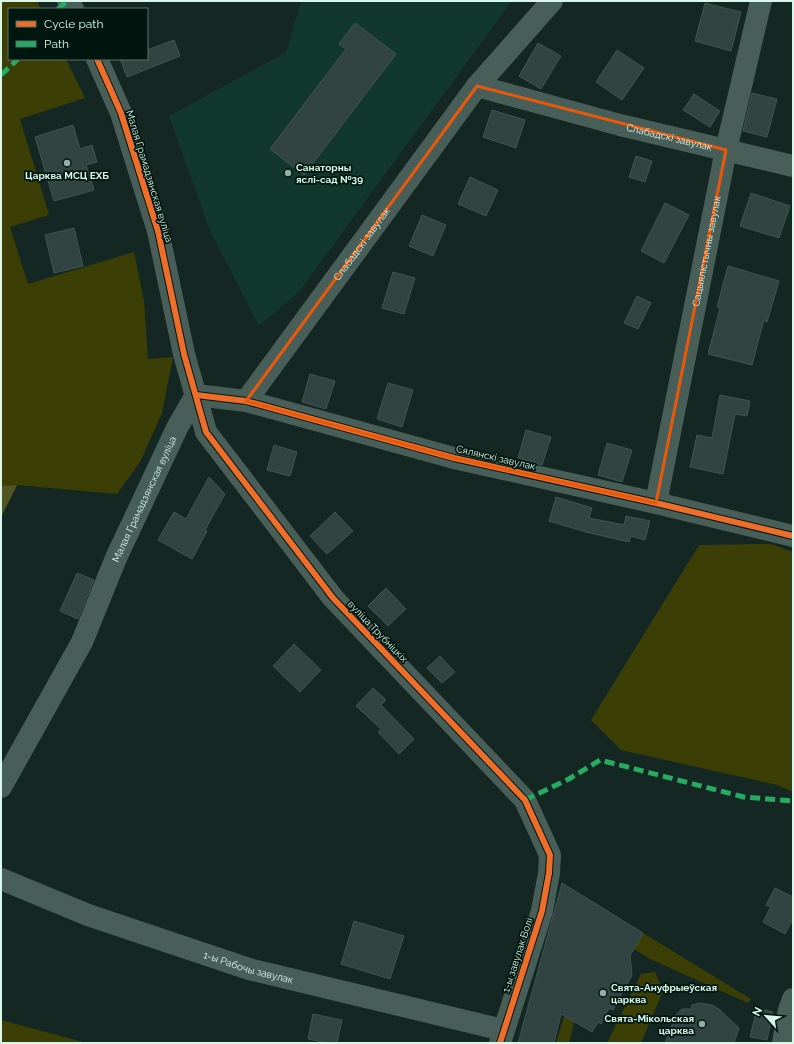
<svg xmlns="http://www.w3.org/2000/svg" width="794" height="1044" font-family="Raleway,sans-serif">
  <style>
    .built { fill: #12372c }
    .green { fill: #3b3f06 }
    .forest { fill: #525623 }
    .building { fill: #324441; stroke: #3f5552 }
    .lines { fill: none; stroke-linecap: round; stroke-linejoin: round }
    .street { stroke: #485e58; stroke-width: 22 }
    .quiet { stroke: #26ab63; stroke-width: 5; stroke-dasharray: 10 5; stroke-linecap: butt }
    .cycleway-casing { stroke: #00160f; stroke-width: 8 }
    .cycleway { stroke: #ee6e29; stroke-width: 6 }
    .marked { fill: none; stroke: #e8590c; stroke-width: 3; stroke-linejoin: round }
    .poi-dot { fill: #94afa5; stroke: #00160f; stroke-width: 1.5 }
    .labels { text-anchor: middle; stroke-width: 3.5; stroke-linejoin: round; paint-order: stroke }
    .street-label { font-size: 10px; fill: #d8f8ec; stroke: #00160f }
    .poi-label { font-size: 10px; font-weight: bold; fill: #d8f8ec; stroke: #00160f; text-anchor: start }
  </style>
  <rect width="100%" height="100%" fill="#152722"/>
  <polygon class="built" points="301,1 512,1 299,292 259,326 210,231 169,116 286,52"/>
  <g class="green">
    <polygon points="1,1 37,1 41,9 9,9 9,59 66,59 85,98 20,119 49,215 10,227 28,284 134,252 144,301 148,359 173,357 162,413 140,462 117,494 17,485 1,517"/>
    <polygon points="771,544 793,552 793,792 777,785 621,750 591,720 699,545"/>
    <polygon points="643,933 751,999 748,1003 650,959 634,949"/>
    <polygon points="655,972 663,991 641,1043 607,1043 641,974"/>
    <polygon points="564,1016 575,1019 569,1043 556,1043"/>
    <polygon points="1,1020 87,1043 1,1043"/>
  </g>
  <polygon class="forest" points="17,485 1,517 1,486"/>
  <g class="building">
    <polygon points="705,3 741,12 731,51 695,41"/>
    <polygon points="355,23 396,54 304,175 270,149 346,49 339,44"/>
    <polygon points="174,40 180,56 127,77 120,59 147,59 147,50"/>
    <polygon points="538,43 561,56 541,89 519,76"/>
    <polygon points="617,50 644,68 622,100 596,82"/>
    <polygon points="752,93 777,99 767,137 743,131"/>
    <polygon points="694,94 720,111 710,127 683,110"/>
    <polygon points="492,110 525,120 516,148 483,137"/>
    <polygon points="73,125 80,149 92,145 97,162 86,165 94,190 54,201 35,137"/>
    <polygon points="636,156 652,161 645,182 629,177"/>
    <polygon points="470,177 498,190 486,216 458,204"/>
    <polygon points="751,193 790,206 779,238 740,226"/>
    <polygon points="665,203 689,215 664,263 641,251"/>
    <polygon points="422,215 446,225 433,256 409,246"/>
    <polygon points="74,228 83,266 54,273 45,235"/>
    <polygon points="728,266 779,281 767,322 764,320 752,365 708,354 720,308 717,307"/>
    <polygon points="393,272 415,278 404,314 382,308"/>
    <polygon points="637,296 651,303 638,329 624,323"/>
    <polygon points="310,374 335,381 326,409 302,402"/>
    <polygon points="388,383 413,390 402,427 377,419"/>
    <polygon points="720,395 750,401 747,416 735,414 723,474 690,467 697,435 712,438"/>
    <polygon points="526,430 551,437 542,465 518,458"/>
    <polygon points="607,443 632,450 622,482 598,475"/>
    <polygon points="274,445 297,452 290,476 267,470"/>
    <polygon points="209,477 225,494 205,530 207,531 192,559 158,540 174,512 186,519"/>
    <polygon points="556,497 592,508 589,518 624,525 626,516 650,521 645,540 631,536 629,542 586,532 549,521"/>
    <polygon points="335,512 353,531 327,554 310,536"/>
    <polygon points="77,573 94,580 78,619 60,611"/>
    <polygon points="386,588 406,609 388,626 368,606"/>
    <polygon points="294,644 321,670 300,692 273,666"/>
    <polygon points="440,656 455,672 442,683 427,668"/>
    <polygon points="373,688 386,700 381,705 414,739 399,754 378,732 381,729 356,706"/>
    <polygon points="562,883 643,933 630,956 632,975 613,1010 609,1008 601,1024 598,1022 592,1032 561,1014 554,1043 518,1043"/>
    <polygon points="775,888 793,897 793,919 785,934 763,922 771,907 766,905"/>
    <polygon points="354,921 404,936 390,979 341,964"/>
    <polygon points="700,1003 712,1005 719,1009 739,1028 734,1043 665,1043 676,1015 682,1009 691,1009 692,1005"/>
    <polygon points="757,1008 773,1012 767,1040 750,1037"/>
    <polygon points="313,1014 342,1020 337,1043 328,1043 308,1039"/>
  </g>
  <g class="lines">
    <g class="street">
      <polyline points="68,1 73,9"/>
      <polyline points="97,59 121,113 158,231 184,354 206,432 333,598 525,800 550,855 549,873 542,911 500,1043"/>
      <path id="s1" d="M 477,86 L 620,125 L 793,166"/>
      <polyline points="196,395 246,401 454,458 656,503 793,536"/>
      <path id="s2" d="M 246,401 L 477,86 L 552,1"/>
      <path id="s3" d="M 656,503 L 726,150 L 761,1"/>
      <path id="s4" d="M 1,787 L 82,642 L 116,558 L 178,426 L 196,395"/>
      <path id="s5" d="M 1,879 L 88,915 L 249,969 L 503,1030"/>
      <polyline points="783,1043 789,1010 793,999"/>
    </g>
    <g class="quiet">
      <polyline points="58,9 67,1"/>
      <polyline points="1,75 18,59"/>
      <polyline points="525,800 569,779 600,760 744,797 793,801"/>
    </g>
    <g class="cycleway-casing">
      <g id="cycleway">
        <polyline points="97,59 121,113 158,231 184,354 206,432 333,598 525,800 550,855 549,873 542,911 500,1043"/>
        <polyline points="196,395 246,401 454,458 656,503 793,536"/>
      </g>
    </g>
    <use href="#cycleway" class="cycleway"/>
  </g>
  <path class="marked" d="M 477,86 L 726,150 L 656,503 L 454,458 L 246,401 Z"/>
  <g class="poi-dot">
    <circle cx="67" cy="163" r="4"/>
    <circle cx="288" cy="173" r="4"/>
    <circle cx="603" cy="993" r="4"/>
    <circle cx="702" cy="1024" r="4"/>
  </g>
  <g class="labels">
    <g class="street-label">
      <text dy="4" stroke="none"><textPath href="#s1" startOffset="199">Слабадскі завулак</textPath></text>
      <text transform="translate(150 176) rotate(73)" y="4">Малая Грамадзянская вуліца</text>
      <text dy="4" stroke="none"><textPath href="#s2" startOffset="195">Слабадскі завулак</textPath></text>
      <text dy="4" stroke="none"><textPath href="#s3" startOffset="257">Сацыялістычны завулак</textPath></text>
      <text transform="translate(496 457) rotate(13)" y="4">Сялянскі завулак</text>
      <text dy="4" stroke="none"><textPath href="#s4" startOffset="322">Малая Грамадзянская вуліца</textPath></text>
      <text transform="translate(378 631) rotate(46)" y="4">вуліца Трубніцкіх</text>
      <text transform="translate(517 955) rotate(-72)" y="4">1-ы завулак Волі</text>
      <text dy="4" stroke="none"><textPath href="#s5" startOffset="263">1-ы Рабочы завулак</textPath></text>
    </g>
    <g class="poi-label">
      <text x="296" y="171">Санаторны<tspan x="296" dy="12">яслі-сад №39</tspan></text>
      <text x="67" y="179" text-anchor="middle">Царква МСЦ ЕХБ</text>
      <text x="611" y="991">Свята-Ануфрыеўская<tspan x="611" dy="12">царква</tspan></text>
      <text x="694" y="1022" text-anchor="end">Свята-Мікольская<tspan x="694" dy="12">царква</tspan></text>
    </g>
  </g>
  <rect width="794" height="1044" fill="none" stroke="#d8f8ec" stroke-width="4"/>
  <rect x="8" y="8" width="140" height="52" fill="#00160f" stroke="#567067"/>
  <rect x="16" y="21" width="20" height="6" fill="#ee6e29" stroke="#567067"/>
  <text x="44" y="28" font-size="12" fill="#d8f8ec">Cycle path</text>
  <rect x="16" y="41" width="20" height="6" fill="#26ab63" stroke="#567067"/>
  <text x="44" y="48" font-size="12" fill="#d8f8ec">Path</text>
  <g transform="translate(766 1016) rotate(297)" stroke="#00160f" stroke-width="3" paint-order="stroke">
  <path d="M0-3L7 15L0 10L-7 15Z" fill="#d8f8ec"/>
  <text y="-6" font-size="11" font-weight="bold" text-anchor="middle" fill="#d8f8ec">N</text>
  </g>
</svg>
